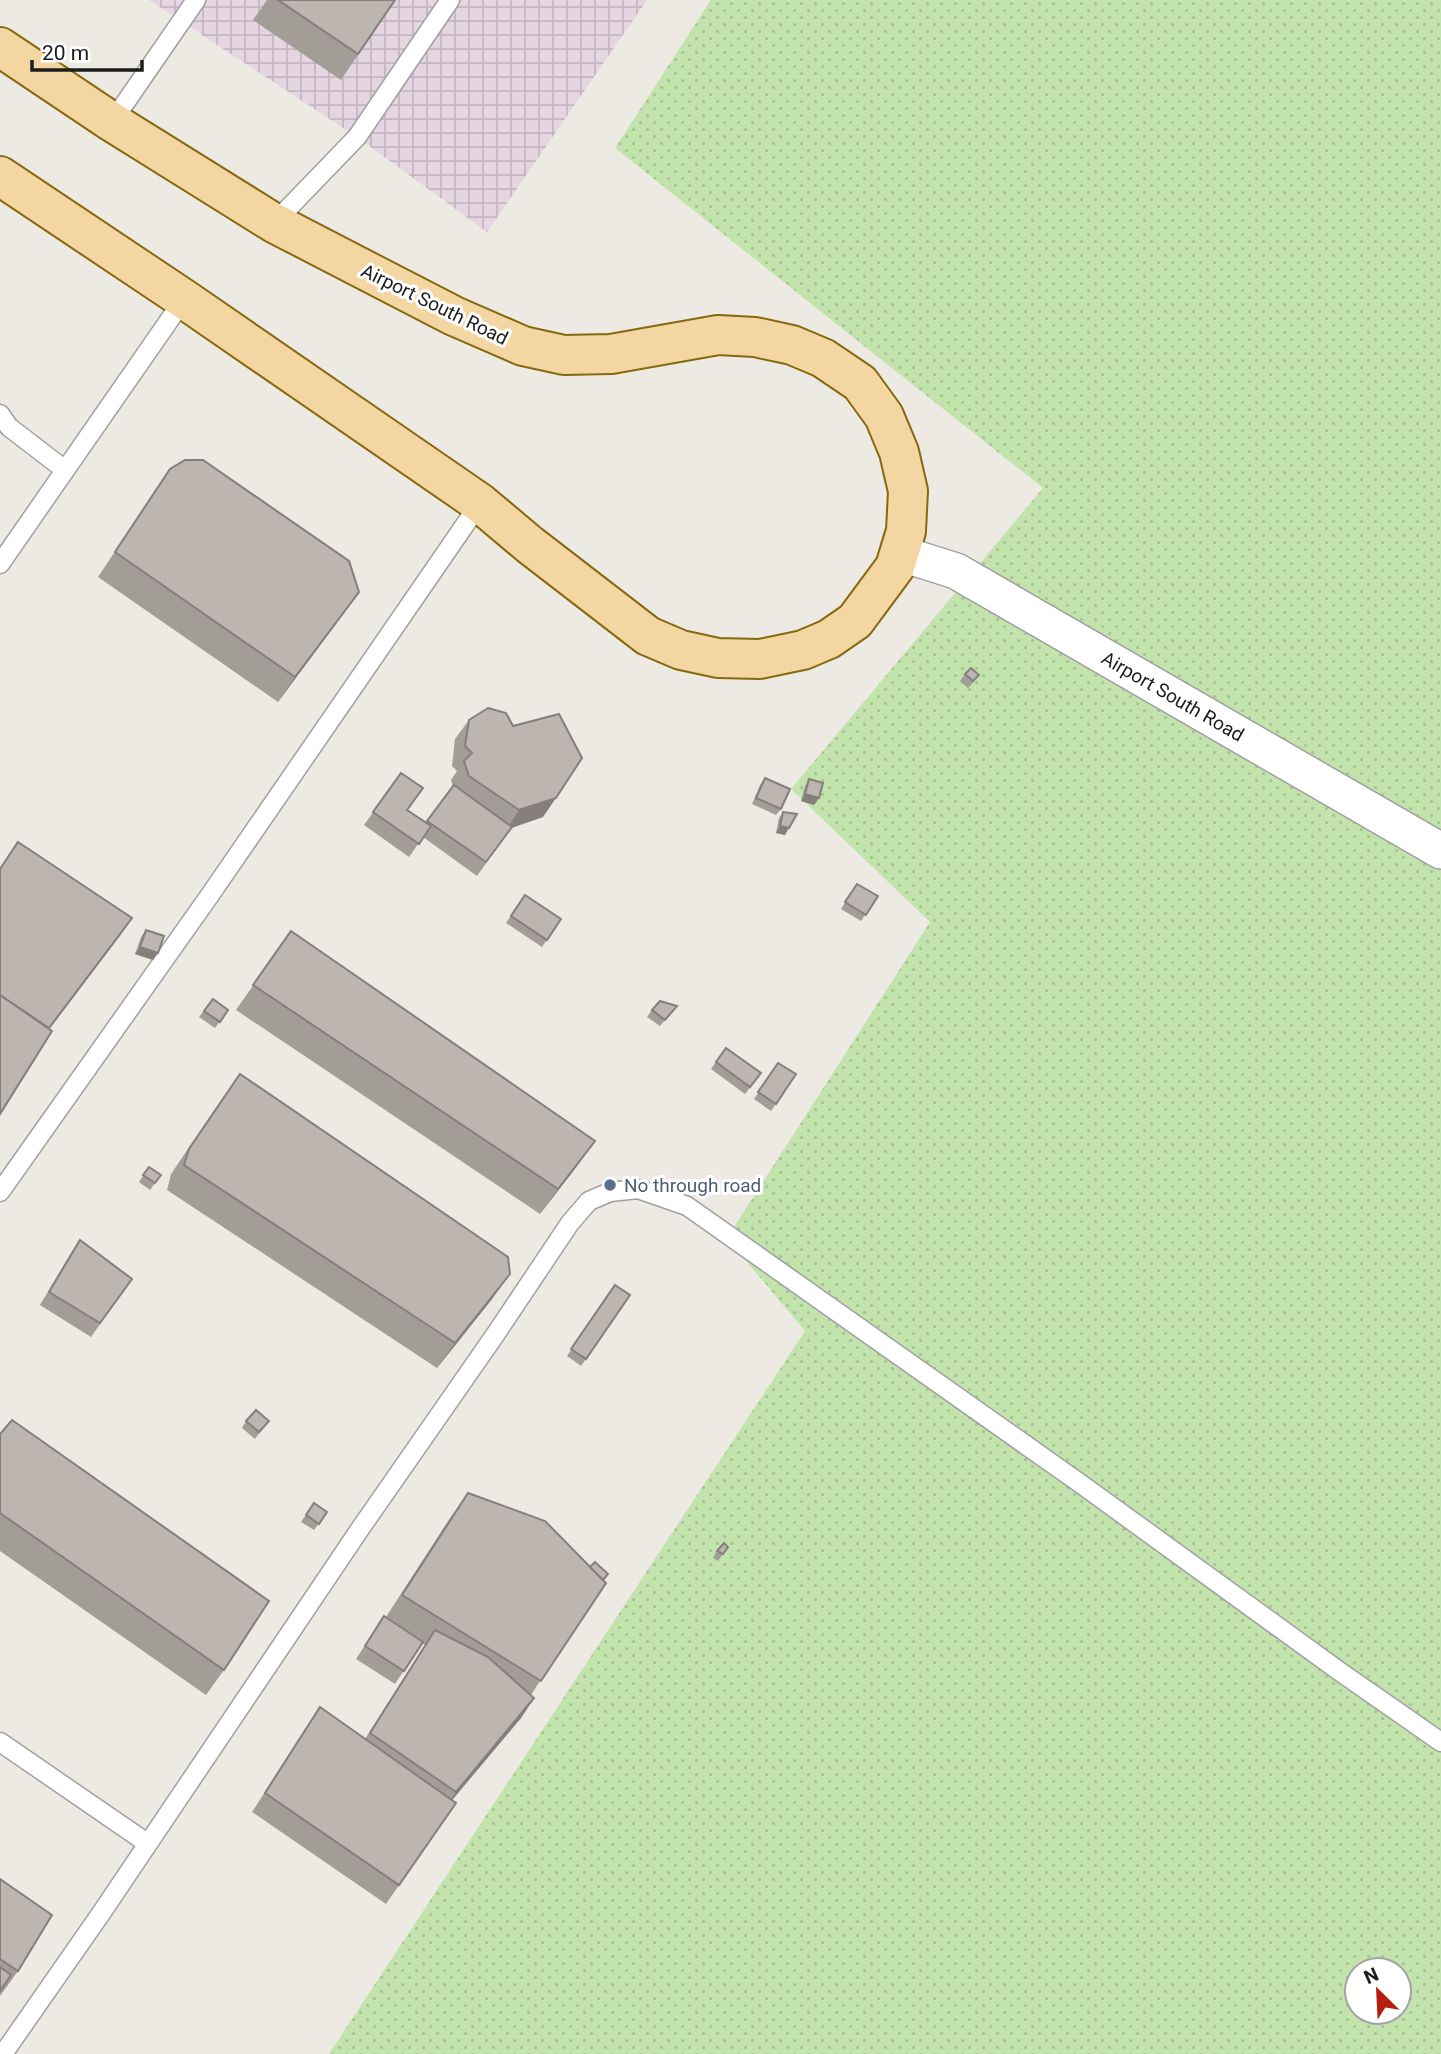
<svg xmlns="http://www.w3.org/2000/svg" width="1441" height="2054" font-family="Roboto,sans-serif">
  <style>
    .industrial { fill: url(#industrial-grid) }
    .grass { fill: url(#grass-dots); fill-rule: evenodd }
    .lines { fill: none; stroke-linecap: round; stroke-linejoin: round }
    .service-casing { stroke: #a0a0a0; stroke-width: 21 }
    .minor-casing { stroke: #a0a0a0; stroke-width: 38 }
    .primary-casing { stroke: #87680d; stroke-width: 42 }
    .service { stroke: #fff; stroke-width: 18 }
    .minor { stroke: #fff; stroke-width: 35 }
    .primary { stroke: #f3d6a2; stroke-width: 38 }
    .wall { fill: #a39d97 }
    .shaded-wall { fill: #847f7b }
    .building { fill: #bdb6b0; stroke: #847f7b; stroke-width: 2 }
    .service-dot { fill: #5c6f8a; stroke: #fff; stroke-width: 2.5 }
    .labels { text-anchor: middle; stroke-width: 6; stroke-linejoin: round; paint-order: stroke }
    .street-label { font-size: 19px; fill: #1c1c1c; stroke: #fff }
    .service-label { font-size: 19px; fill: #4e5e75; stroke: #fff; text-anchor: start }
  </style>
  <defs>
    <pattern id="industrial-grid" width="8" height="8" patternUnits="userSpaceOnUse" patternTransform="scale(1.75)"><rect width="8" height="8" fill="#e5d5e1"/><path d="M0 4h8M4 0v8" fill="none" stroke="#c4b6c0"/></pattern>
    <pattern id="grass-dots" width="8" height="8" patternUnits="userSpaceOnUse" patternTransform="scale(1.75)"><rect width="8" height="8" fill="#c3e3ad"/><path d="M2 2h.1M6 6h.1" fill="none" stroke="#a7c294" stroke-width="1.8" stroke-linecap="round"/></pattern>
  </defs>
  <rect width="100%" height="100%" fill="#edeae3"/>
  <polygon class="industrial" points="149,0 647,0 487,232 357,137"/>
  <path class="grass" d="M 711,0 L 1441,0 L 1441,2054 L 329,2054 L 805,1331 L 727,1238 L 930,922 L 791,789 L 1043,488 L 615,148 ZM 1357,1970 L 1399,1970 L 1399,2012 L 1357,2012 Z"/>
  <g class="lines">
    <g class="service-casing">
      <g id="service">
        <polyline points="112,122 196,0"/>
        <polyline points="274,223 357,137 450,0"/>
        <polyline points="0,414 9,427 65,470"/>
        <polyline points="0,564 184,299"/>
        <polyline points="0,1192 210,895 480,503"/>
        <polyline points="0,1742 147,1843"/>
        <polyline points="3,2054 102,1912 360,1529 495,1335 570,1223 589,1201 610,1192 638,1189 687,1206 1081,1484 1339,1671 1441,1742"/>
      </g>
    </g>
    <g class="minor-casing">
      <polyline id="minor" points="899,553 956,571 1441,851"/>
    </g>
    <g class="primary-casing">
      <polyline id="primary" points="0,47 112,122 274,223 454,316 523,346 564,355 611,354 718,335 755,337 792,345 823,358 860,383 884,416 899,452 908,491 906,531 895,567 855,621 829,639 803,650 760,659 718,658 681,650 648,636 530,545 480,503 184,299 0,176"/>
    </g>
    <use href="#service" class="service"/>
    <use href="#minor" class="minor"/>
    <use href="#primary" class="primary"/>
  </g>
  <g class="wall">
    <polygon points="267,0 395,0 341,80 253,20"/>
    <polygon points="170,469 359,592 278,702 98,577"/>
    <polygon points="965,674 974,682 968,688 960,681"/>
    <polygon points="469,720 543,817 512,827 477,876 423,837 409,857 364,825 401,773 407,810 426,823 453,786 451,780 457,771 452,766 455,739"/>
    <polygon points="765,778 781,809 776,815 752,804 760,785"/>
    <polygon points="809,779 814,805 801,801 805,786"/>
    <polygon points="783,812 785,835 776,833 779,818"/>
    <polygon points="857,884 878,896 861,921 841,909"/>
    <polygon points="525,895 561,919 542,947 506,923"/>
    <polygon points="146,930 158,953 153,960 135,954 141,937"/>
    <polygon points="291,931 577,1166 540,1214 236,1010"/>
    <polygon points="213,999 228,1010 215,1028 199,1017"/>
    <polygon points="677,1006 660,1026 647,1017 652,1010"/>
    <polygon points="726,1048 761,1073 745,1094 711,1069"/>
    <polygon points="778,1063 796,1074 771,1111 754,1099"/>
    <polygon points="222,1099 492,1299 437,1368 167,1190 171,1174"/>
    <polygon points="149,1167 161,1175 150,1190 139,1182"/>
    <polygon points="80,1240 132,1279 91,1337 40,1305 71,1253"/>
    <polygon points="615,1285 586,1359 581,1366 567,1356"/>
    <polygon points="246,1421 264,1427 255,1439 242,1428"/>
    <polygon points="0,1434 224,1670 206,1695 0,1551"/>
    <polygon points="468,1493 604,1581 531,1695 534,1698 521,1718 452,1800 456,1803 386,1904 252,1812 320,1707 365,1739 425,1645 422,1643 395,1684 356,1659 384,1616 386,1617 450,1518"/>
    <polygon points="314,1503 327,1512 314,1530 301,1522"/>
    <polygon points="728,1547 718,1561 713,1558 717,1551"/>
    <polygon points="0,1879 18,1971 0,1996"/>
  </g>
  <g class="shaded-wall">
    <polygon points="359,592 341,617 278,702 295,677"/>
    <polygon points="805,794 819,798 814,805 801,801"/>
    <polygon points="556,798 543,817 506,830 519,810"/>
    <polygon points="780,826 789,828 785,835 776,833"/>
    <polygon points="132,918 119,937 35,1048 49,1028"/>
    <polygon points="140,947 158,953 153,960 135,954"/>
    <polygon points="595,1141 577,1166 540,1214 558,1189"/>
    <polygon points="510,1274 492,1299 437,1368 455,1343"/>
    <polygon points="534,1698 521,1718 442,1812 456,1792"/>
  </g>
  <g class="building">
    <polygon points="278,0 395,0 358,54"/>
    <polygon points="185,460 203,460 349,561 359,592 295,677 115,552 170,469"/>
    <polygon points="971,668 979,675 973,681 965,674"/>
    <polygon points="488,708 506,713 513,726 559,714 582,758 556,798 519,810 469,776 464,761 472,753 465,746 469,720"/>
    <polygon points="401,773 423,788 407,810 431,826 419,844 373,812"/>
    <polygon points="765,778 790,789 781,809 756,798"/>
    <polygon points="809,779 823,783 819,798 805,794"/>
    <polygon points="454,785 512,827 486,862 427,821"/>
    <polygon points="783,812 797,814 789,828 780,826"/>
    <polygon points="18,842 132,918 49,1028 0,995 0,869"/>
    <polygon points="857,884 878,896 866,915 845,902"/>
    <polygon points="525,895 561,919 547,940 511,916"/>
    <polygon points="146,930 164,936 158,953 140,947"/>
    <polygon points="291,931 595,1141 558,1189 253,985"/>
    <polygon points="0,995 52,1031 0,1114"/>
    <polygon points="213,999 228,1010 220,1022 204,1011"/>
    <polygon points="660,1001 677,1006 665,1020 652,1010"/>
    <polygon points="726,1048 761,1073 750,1087 716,1062"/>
    <polygon points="778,1063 796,1074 776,1104 758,1092"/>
    <polygon points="240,1074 508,1257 510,1274 455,1343 184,1165 189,1149"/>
    <polygon points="149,1167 161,1175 155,1183 143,1175"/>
    <polygon points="80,1240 132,1279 100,1323 49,1292"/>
    <polygon points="615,1285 630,1295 586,1359 571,1349"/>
    <polygon points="256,1410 269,1421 259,1432 246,1421"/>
    <polygon points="12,1420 269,1601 224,1670 0,1513 0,1434"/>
    <polygon points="468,1493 545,1521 606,1583 541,1681 402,1595"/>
    <polygon points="314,1503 327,1512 319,1524 306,1515"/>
    <polygon points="724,1543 728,1547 723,1554 717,1551"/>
    <polygon points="595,1562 608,1574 603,1580 590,1567"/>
    <polygon points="384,1616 423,1642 404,1671 365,1646"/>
    <polygon points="435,1630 488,1657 534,1698 456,1792 370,1733"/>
    <polygon points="320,1707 456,1803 399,1885 265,1793"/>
    <polygon points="0,1879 52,1915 18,1971 0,1959"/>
    <polygon points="0,1967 11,1975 0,1991"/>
  </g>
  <circle class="service-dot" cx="610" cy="1185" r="7"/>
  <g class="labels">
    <g class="street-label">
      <text transform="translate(435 304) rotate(26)" y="7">Airport South Road</text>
      <text transform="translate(1173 696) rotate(30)" y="7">Airport South Road</text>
    </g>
    <g class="service-label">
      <text x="624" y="1192">No through road</text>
    </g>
  </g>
  <g transform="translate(1378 1991) rotate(336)"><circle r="33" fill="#ffffff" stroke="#a4a4a4" stroke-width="2"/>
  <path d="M0-5L12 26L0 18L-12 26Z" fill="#b71e12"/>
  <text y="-10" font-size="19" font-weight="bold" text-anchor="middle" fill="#1c1c1c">N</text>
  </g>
  <path d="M32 60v10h110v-10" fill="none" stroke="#1c1c1c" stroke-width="3.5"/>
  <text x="42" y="60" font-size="21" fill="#1c1c1c" stroke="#ffffff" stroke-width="5" paint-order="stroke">20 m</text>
</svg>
